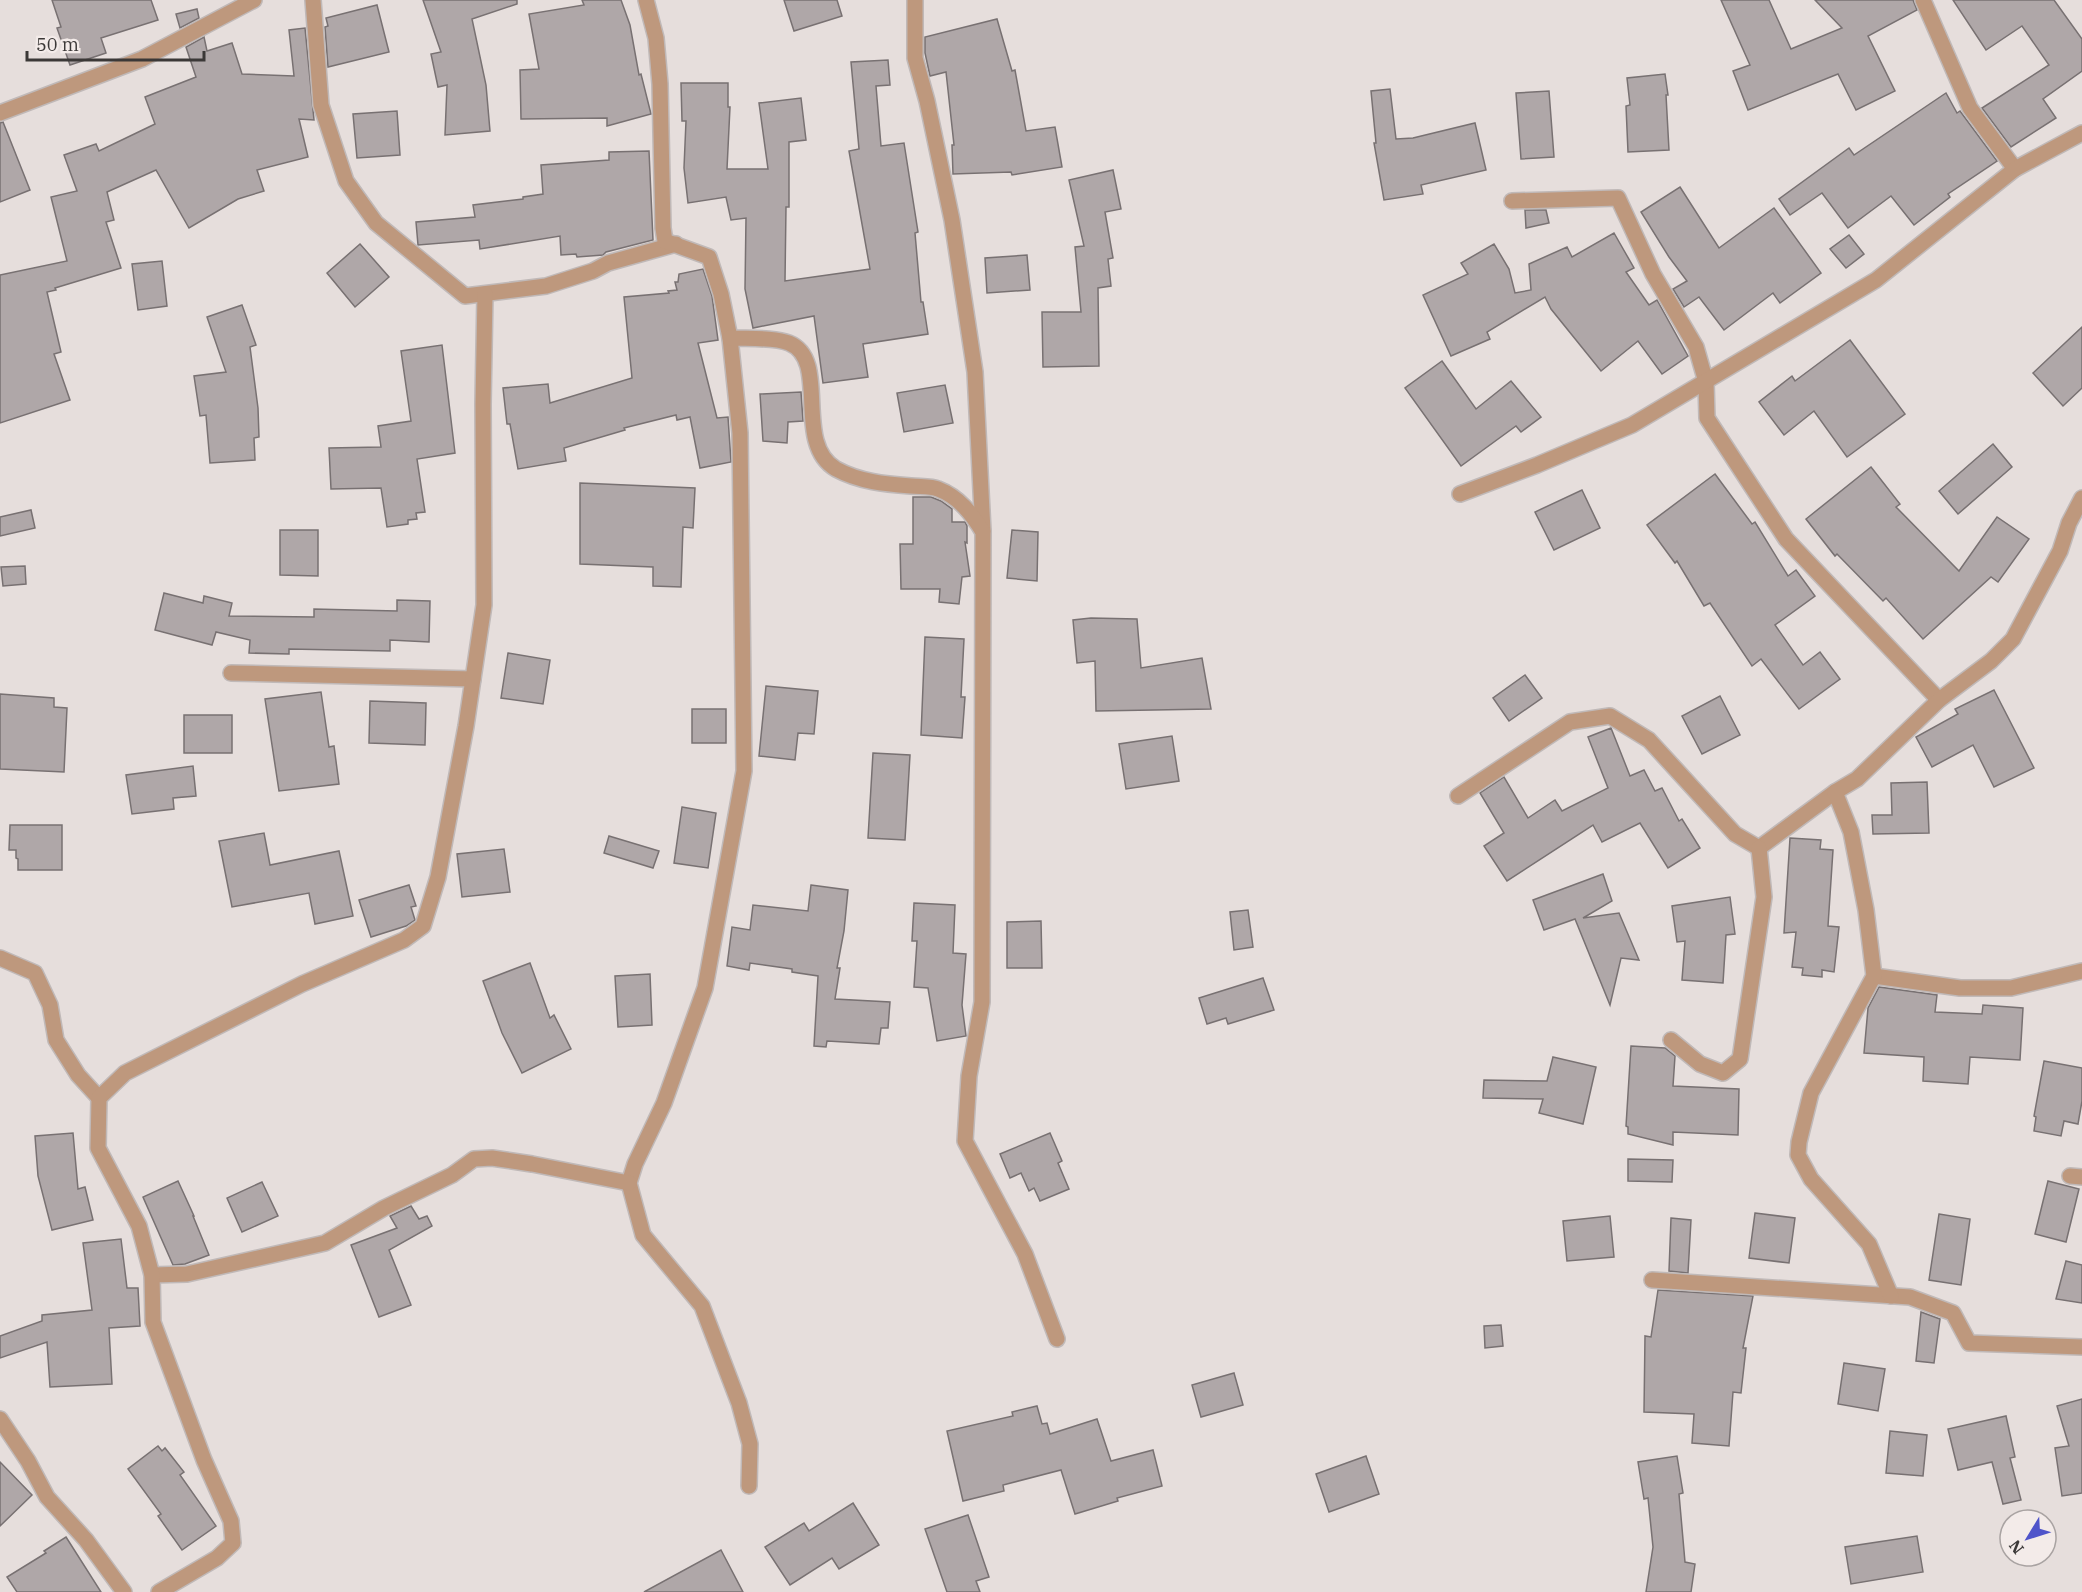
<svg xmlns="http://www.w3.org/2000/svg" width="2082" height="1592" font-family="'IBM Plex Serif',serif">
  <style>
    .building { fill: #afa7a8; stroke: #787172; stroke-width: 1.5 }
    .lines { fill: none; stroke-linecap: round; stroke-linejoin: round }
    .minor-casing { stroke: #c0b9b8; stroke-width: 18 }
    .minor { stroke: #be987d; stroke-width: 15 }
  </style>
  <rect width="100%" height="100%" fill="#e6dedc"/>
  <g class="building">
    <polygon points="52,0 151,0 158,20 101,38 106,53 70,65 57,28 61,27"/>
    <polygon points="423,0 517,0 517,4 472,19 486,85 490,131 445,135 447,85 438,87 431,54 441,52"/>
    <polygon points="582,0 621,0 630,25 639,75 641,74 651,114 607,126 607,118 521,119 520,70 539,69 529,14 584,5"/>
    <polygon points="784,0 837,0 842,16 794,31"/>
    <polygon points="1721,0 1769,0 1791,49 1842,28 1815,0 1913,0 1917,10 1868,36 1895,91 1856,110 1838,74 1748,110 1733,71 1750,65"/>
    <polygon points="1953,0 2054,0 2082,39 2082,71 2043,99 2056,118 2011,147 1982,108 2049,65 2022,26 1986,50"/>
    <polygon points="377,5 389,52 328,67 325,27 328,26 326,18"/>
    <polygon points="197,9 199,18 180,28 176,14"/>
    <polygon points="997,19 1012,71 1015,70 1026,131 1055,127 1062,167 1012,175 1011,172 953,174 952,145 954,145 946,72 930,76 925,53 925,37"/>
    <polygon points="305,28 314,120 299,119 308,157 257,170 264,191 238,199 189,228 156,170 107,192 114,220 106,222 121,268 55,288 56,290 47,292 61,352 54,354 70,400 0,423 0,275 67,261 51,197 77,191 64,155 96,144 99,151 155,124 145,97 196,77 186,47 204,37 207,51 232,43 242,74 294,76 289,30"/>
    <polygon points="888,60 890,85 876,86 881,146 904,143 918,232 915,233 921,302 923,302 928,334 863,344 868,377 823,383 814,316 753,328 745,289 746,218 731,220 726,197 688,203 684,168 686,121 682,121 681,83 728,83 728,107 730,107 727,169 768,169 759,103 801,98 806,140 789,142 789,207 786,207 785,281 870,269 849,151 859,149 851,62"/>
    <polygon points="1665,74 1668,95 1666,95 1669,150 1628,152 1626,106 1630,105 1627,78"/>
    <polygon points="1390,89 1396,139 1413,138 1475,123 1486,170 1421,185 1423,194 1384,200 1374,143 1376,143 1371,91"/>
    <polygon points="1549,91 1554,157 1521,159 1516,93"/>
    <polygon points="1946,93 1957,113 1960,111 1997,161 1948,194 1950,197 1914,225 1891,196 1848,228 1822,193 1790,215 1779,199 1849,148 1854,155"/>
    <polygon points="397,111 400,155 357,158 353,114"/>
    <polygon points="3,122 30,190 0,202 0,123"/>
    <polygon points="649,151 653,240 606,252 603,255 577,257 576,254 561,255 560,236 480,249 479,240 418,245 416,222 475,217 473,205 523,199 523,197 543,194 541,165 609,160 609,152"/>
    <polygon points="1113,170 1121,209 1105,212 1113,258 1108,259 1111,286 1098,288 1099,366 1043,367 1042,312 1081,312 1075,247 1084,246 1069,180"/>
    <polygon points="1680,187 1719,248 1774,208 1821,273 1780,303 1773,293 1724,330 1699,297 1684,307 1673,289 1687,281 1669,257 1641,212"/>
    <polygon points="1525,210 1546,210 1549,223 1526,228"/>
    <polygon points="1614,233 1634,268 1626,272 1649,305 1657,300 1688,356 1662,374 1638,341 1601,371 1551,309 1545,297 1487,332 1490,339 1451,356 1423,295 1468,274 1461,263 1494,244 1509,269 1515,293 1531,290 1529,264 1567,247 1572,257"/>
    <polygon points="1849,235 1864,254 1846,268 1830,249"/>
    <polygon points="360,244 389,277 355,307 327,273"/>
    <polygon points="1027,255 1030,290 987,293 985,258"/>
    <polygon points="162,261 167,306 138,310 132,264"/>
    <polygon points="703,269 712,296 718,340 698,343 717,418 728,417 731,462 700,468 690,417 677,420 676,415 624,428 625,430 564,448 566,461 518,469 510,424 507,424 503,388 548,384 550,403 632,378 624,297 669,293 668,291 677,290 675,282 678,282 679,274"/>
    <polygon points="242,305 256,345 250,347 258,408 259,437 254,438 255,460 210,463 206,415 200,416 194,376 226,372 207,317"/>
    <polygon points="2082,327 2082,388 2063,406 2033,373"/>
    <polygon points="1850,340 1905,414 1847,457 1814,411 1784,435 1759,402 1792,376 1795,381"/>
    <polygon points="442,345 455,453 417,459 425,512 416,513 417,519 408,520 408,524 387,527 381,488 331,489 329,448 381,447 378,426 411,421 401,351"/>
    <polygon points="1442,361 1476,409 1511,381 1541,417 1521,432 1516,426 1461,466 1405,388"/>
    <polygon points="945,385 953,423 904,432 897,393"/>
    <polygon points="801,392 803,421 788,422 787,443 763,441 760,394"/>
    <polygon points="1993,444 2012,467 1958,514 1939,491"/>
    <polygon points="1871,467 1900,504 1896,507 1959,571 1997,517 2029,539 1998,582 1991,577 1923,639 1886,598 1883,601 1837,554 1835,556 1806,519"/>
    <polygon points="1715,474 1752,524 1755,522 1788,576 1796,570 1815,596 1775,625 1803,665 1820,652 1840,679 1799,709 1761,659 1752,666 1710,603 1704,606 1677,561 1675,563 1647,525"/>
    <polygon points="580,483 695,488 693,528 683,527 681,587 653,586 653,567 580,564"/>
    <polygon points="1582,490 1600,528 1554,550 1535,512"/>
    <polygon points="913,497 931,497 941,501 952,509 952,522 965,522 967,526 967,543 965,542 970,576 962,577 959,604 939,602 940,589 901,589 900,544 913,544"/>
    <polygon points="31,510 35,528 0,536 0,517"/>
    <polygon points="280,530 318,530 318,576 280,575"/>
    <polygon points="1012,530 1038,532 1037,581 1007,578"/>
    <polygon points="25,566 26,584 3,586 1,567"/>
    <polygon points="164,593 203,603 204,596 232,603 229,616 314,617 314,609 397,611 397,600 430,601 429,642 390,640 390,651 289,649 289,654 249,653 250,640 216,632 212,645 155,630"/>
    <polygon points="1091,618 1137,619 1141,668 1202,658 1211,709 1096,711 1095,661 1077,663 1073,620"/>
    <polygon points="925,637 964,639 961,697 965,697 962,738 921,735"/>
    <polygon points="508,653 550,660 543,704 501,698"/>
    <polygon points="1525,675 1542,698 1509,721 1493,698"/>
    <polygon points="766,686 818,691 814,734 798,733 795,760 759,756"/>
    <polygon points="1994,690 2034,768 1994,787 1973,745 1932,767 1916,737 1958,714 1955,709"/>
    <polygon points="321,692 329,747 334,746 339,784 279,791 265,699"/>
    <polygon points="0,694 54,698 54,707 67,708 64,772 0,769"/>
    <polygon points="1720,696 1740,735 1702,754 1682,716"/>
    <polygon points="370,701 426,703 425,745 369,743"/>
    <rect x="692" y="709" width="34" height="34"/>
    <rect x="184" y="715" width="48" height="38"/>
    <polygon points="1611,728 1630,776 1644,770 1655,791 1662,788 1679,821 1682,819 1700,848 1668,868 1640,823 1602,842 1593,825 1507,881 1484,846 1504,833 1480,793 1504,777 1528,818 1555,800 1562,811 1608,788 1588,737"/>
    <polygon points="1172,736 1179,781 1126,789 1119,744"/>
    <polygon points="873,753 910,755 905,840 868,838"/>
    <polygon points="193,766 196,796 173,798 174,809 132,814 126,775"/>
    <polygon points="1927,782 1929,833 1873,834 1872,815 1892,815 1891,783"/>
    <polygon points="682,807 716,813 708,868 674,863"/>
    <polygon points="10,825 62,825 62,870 18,870 18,859 16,858 16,850 9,850"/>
    <polygon points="264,833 270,865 339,851 353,916 315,924 309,893 232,907 219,841"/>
    <polygon points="609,836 659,851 653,868 604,853"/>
    <polygon points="1790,838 1821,840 1820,849 1833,850 1828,926 1839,927 1834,972 1822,970 1822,977 1802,975 1803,968 1792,967 1796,932 1784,933"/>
    <polygon points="504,849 510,892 462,897 457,854"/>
    <polygon points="1603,874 1612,901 1583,918 1619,913 1639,960 1621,958 1610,1005 1575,919 1544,930 1533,900"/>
    <polygon points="409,885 416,906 411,907 415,920 406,926 371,937 359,900"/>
    <polygon points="811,885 848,890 844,931 837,968 840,968 835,999 890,1002 888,1028 881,1028 879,1044 827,1041 826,1047 814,1046 818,976 792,972 792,969 750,963 749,970 727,966 732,927 750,930 753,905 808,911"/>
    <polygon points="1730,897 1735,934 1726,935 1723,983 1682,980 1685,941 1677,942 1672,906"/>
    <polygon points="914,903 955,905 953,953 966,954 962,1005 966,1036 937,1041 928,988 914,987 917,941 912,941"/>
    <polygon points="1248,910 1253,947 1234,950 1230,912"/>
    <polygon points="1041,921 1042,968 1007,968 1007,922"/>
    <polygon points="530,963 550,1018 554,1015 571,1049 522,1073 502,1033 483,981"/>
    <polygon points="650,974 652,1025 618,1027 615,976"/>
    <polygon points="1263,978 1274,1010 1228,1024 1226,1018 1207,1024 1199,998"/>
    <polygon points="1879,987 1937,995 1935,1012 1982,1014 1983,1005 2023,1008 2020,1060 1970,1057 1968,1084 1923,1081 1924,1057 1864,1053 1868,1008"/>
    <polygon points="1631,1046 1665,1048 1675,1056 1673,1086 1739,1089 1738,1135 1673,1132 1673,1145 1628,1134 1628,1127 1626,1126"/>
    <polygon points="1553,1057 1596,1067 1583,1124 1539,1113 1543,1099 1483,1098 1484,1080 1547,1081"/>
    <polygon points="2044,1061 2082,1068 2082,1101 2078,1124 2064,1121 2061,1136 2034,1131 2036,1117 2034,1116"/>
    <polygon points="73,1133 78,1189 85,1187 93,1220 52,1230 38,1176 35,1136"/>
    <polygon points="1050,1133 1062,1161 1058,1163 1069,1189 1040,1201 1034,1188 1029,1191 1021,1173 1010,1178 1000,1154"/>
    <polygon points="1628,1159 1673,1160 1672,1182 1628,1181"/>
    <polygon points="178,1181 194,1216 193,1216 209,1255 185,1264 173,1265 143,1197"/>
    <polygon points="2048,1181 2079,1189 2066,1242 2035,1234"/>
    <polygon points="262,1182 278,1216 242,1232 227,1198"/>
    <polygon points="411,1206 419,1219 427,1216 432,1226 389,1250 411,1305 379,1317 351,1245 397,1228 390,1216"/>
    <polygon points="1755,1213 1795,1218 1789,1263 1749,1258"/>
    <polygon points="1939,1214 1970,1219 1961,1285 1929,1280"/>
    <polygon points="1610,1216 1614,1257 1567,1261 1563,1221"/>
    <polygon points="1671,1218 1691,1220 1688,1273 1669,1271"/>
    <polygon points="121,1239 127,1288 138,1288 140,1326 109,1328 112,1384 50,1387 47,1342 0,1358 0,1336 42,1321 42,1315 92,1310 83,1243"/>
    <polygon points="2066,1261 2082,1265 2082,1303 2056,1299"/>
    <polygon points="1658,1290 1753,1296 1743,1348 1746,1348 1741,1393 1733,1392 1729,1446 1692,1443 1694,1414 1644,1412 1645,1336 1651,1337"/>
    <polygon points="1921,1312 1940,1319 1934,1363 1916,1361"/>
    <polygon points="1501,1325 1503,1346 1485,1348 1484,1326"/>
    <polygon points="1844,1363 1885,1369 1878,1411 1838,1404"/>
    <polygon points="1234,1373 1243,1405 1201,1417 1192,1385"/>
    <polygon points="2082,1399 2082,1493 2062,1496 2055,1448 2069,1446 2057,1406"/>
    <polygon points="1037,1406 1042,1424 1047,1423 1050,1434 1097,1419 1111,1461 1153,1450 1162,1486 1117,1498 1118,1501 1075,1514 1061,1470 1003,1485 1004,1491 963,1501 947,1431 1013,1416 1012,1412"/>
    <polygon points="2006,1416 2015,1457 2010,1458 2021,1500 2003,1504 1992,1462 1958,1470 1948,1429"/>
    <polygon points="1890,1431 1927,1435 1923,1476 1886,1473"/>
    <polygon points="158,1446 162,1451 165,1448 184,1472 180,1475 216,1526 182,1550 158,1516 161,1514 128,1469"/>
    <polygon points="1366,1456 1379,1494 1329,1512 1316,1474"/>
    <polygon points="1677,1456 1683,1493 1679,1494 1685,1562 1695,1564 1691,1592 1646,1592 1653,1547 1648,1498 1644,1499 1638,1462"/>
    <polygon points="0,1462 32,1495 0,1526"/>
    <polygon points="853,1503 879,1545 839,1569 832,1558 790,1585 765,1547 804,1523 809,1531"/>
    <polygon points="968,1515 989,1577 976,1581 980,1592 947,1592 925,1529"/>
    <polygon points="1917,1536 1923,1572 1851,1584 1845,1547"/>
    <polygon points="66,1537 101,1592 17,1592 7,1577 46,1553 44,1551"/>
    <polygon points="721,1550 743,1592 644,1592"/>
  </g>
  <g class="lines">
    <g class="minor-casing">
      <g id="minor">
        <polyline points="313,0 321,105 346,181 376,223 465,296 546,286 593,271 608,263 676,244"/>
        <polyline points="646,0 656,38 660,84 663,228 665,241 709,257 721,294 730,338 740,433 744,771 705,988 664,1103 635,1164 629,1183 643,1235 702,1306 739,1403 750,1444 749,1486"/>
        <polyline points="915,0 915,58 927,101 952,220 975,372 983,531"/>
        <polyline points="1923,0 1970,108 2015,169"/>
        <polyline points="0,113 142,59 254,0"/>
        <polyline points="1512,201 1618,198 1653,274 1696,347 1706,382 1707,418 1786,539 1939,700"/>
        <path d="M 730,338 C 746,339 774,337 789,343 C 831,360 792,443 836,469 C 860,482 885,484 911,486 C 920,487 931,486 938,489 C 959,497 972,514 983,532 L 982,1002 L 969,1076 L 965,1141 L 1025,1254 L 1057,1339"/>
        <polyline points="1460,494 1537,465 1632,425 1876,280 2015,169 2082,133"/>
        <polyline points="231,673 473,679"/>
        <polyline points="1458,796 1570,722 1610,716 1649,740 1735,834 1759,848 1835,792"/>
        <polyline points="0,958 35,973 50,1005 56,1040 78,1075 99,1098"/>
        <polyline points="1874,976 1960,988 2011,988 2082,971"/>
        <polyline points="1671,1040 1700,1064 1723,1073 1740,1059 1764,897 1759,848"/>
        <polyline points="2070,1176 2082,1177"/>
        <polyline points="152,1275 187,1274 325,1243 384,1208 452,1175 474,1159 492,1158 532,1164 629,1183"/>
        <polyline points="1652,1280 1910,1297 1953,1313 1969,1343 2082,1347"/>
        <polyline points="1891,1296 1869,1244 1811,1179 1798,1155 1799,1142 1811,1093 1874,976 1866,910 1851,832 1835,792 1857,779 1939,700 1991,661 2013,639 2060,551 2069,523 2082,498"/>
        <polyline points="0,1419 28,1461 47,1497 86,1540 124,1592"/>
        <polyline points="159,1592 217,1558 233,1543 231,1521 204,1460 153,1322 152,1275 139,1226 98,1148 99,1098 125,1073 302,984 404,940 423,926 438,877 466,726 484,605 483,404 485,294"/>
      </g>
    </g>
    <use href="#minor" class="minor"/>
  </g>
  <g transform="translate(2028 1538) rotate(232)"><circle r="28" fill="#f3ebe9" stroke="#a9a3a2" stroke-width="1.5"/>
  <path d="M0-4.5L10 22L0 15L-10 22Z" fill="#4f54ca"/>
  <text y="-9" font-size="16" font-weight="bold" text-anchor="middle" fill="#3b3837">N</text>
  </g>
  <path d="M27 51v9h177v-9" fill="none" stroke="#3b3837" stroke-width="3"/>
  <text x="36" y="51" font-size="18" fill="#3b3837" stroke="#f3ebe9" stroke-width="4.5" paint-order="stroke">50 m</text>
</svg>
